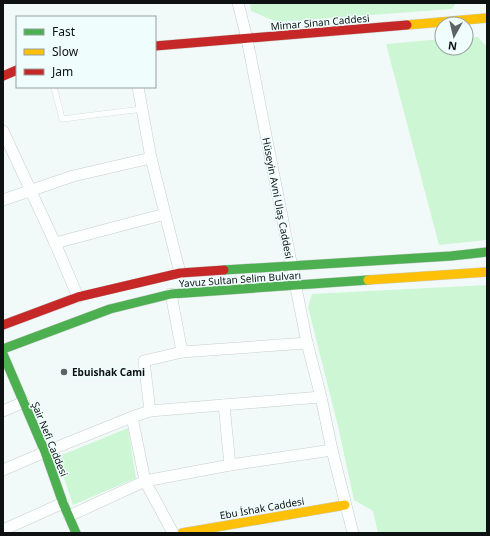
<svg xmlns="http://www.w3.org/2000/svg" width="490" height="536" font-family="'Noto Sans',sans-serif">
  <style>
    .green { fill: #cdf6d5 }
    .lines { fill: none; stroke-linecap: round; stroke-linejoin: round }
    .lane-casing { stroke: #c8cecd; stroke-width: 6 }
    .street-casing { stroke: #c8cecd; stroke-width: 12 }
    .fast-casing { stroke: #c8cecd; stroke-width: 10 }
    .slow-casing { stroke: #c8cecd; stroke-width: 10 }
    .jam-casing { stroke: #c8cecd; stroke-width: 10 }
    .lane { stroke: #fdfefe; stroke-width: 5.5 }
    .street { stroke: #fdfefe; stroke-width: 11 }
    .fast { stroke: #4caf50; stroke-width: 9 }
    .slow { stroke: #ffc107; stroke-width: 9 }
    .jam { stroke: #c62828; stroke-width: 9 }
    .poi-dot { fill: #5d6362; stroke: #effefc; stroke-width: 1.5 }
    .labels { text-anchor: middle; stroke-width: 3; stroke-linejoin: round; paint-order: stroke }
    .street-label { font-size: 10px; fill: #0d1111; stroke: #effefc }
    .poi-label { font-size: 10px; font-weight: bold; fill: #0d1111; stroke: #effefc; text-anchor: start }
  </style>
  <rect width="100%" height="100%" fill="#f2faf9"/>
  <g class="green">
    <polygon points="250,3 456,3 452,9 277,22 251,11"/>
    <polygon points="478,37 487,47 487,240 439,245 386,44 442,39 442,48 466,48 466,38"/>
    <polygon points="487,285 487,533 378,533 373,511 354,500 338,426 308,307 312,294"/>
    <polygon points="128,428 136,478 73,505 57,457"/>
  </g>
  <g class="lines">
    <g class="lane-casing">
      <polyline id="lane" points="54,87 62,119 142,109"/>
    </g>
    <g class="street-casing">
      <g id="street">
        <polyline points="238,3 247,39 307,343 321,397 332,450 353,533"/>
        <polyline points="138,87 151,158 180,273"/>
        <polyline points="3,131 55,243 78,297"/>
        <polyline points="3,200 73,176 151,158"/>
        <polyline points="55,243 165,214"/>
        <polyline points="171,294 182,352"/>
        <polyline points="224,405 230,465"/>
        <polyline points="3,411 24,402"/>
        <polyline points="150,411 144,361 182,352 307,343"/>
        <polyline points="3,470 45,452 132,417"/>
        <polyline points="69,516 145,481 132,417 150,411 321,397"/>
        <polyline points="3,530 63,503"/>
        <polyline points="173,533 145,481 230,465 332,450"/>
      </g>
    </g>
    <g class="fast-casing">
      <g id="fast">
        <polyline points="224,270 451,256 487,252"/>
        <polyline points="3,349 110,309 171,294 368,280"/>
        <polyline points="3,354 45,452 63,503 76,533"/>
      </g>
    </g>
    <g class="slow-casing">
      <g id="slow">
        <polyline points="407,25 487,18"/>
        <polyline points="368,280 487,272"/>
        <polyline points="182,533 345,505"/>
      </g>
    </g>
    <g class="jam-casing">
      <g id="jam">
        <polyline points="155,46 407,25"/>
        <polyline points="3,76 17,70"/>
        <polyline points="3,325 78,297 180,273 224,270"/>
      </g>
    </g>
    <use href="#lane" class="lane"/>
    <use href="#street" class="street"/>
    <use href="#fast" class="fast"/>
    <use href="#slow" class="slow"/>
    <use href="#jam" class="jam"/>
  </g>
  <circle class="poi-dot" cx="64" cy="372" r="4"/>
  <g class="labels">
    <g class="street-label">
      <text transform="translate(320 22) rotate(-5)" y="4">Mimar Sinan Caddesi</text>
      <text transform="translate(278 198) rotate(79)" y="4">Hüseyin Avni Ulaş Caddesi</text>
      <text transform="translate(240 279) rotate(-4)" y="4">Yavuz Sultan Selim Bulvarı</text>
      <text transform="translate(50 439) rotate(68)" y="4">Şair Nefi Caddesi</text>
      <text transform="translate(262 508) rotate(-10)" y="4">Ebu İshak Caddesi</text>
    </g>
    <g class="poi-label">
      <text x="72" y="376">Ebuishak Cami</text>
    </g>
  </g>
  <rect width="490" height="536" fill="none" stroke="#0d1111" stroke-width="8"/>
  <rect x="16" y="16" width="140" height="72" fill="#effefc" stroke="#959f9e"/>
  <rect x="24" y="29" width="20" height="6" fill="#4caf50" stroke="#959f9e"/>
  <text x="52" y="36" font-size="12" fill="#0d1111">Fast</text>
  <rect x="24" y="49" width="20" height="6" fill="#ffc107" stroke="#959f9e"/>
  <text x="52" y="56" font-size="12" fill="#0d1111">Slow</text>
  <rect x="24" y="69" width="20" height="6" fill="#c62828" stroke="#959f9e"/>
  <text x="52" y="76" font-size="12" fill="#0d1111">Jam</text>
  <g transform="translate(454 36) rotate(188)"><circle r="19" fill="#effefc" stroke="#959f9e"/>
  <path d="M0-3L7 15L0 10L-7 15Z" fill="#5d6362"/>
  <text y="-6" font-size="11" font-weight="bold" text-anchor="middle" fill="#0d1111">N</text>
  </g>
</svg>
